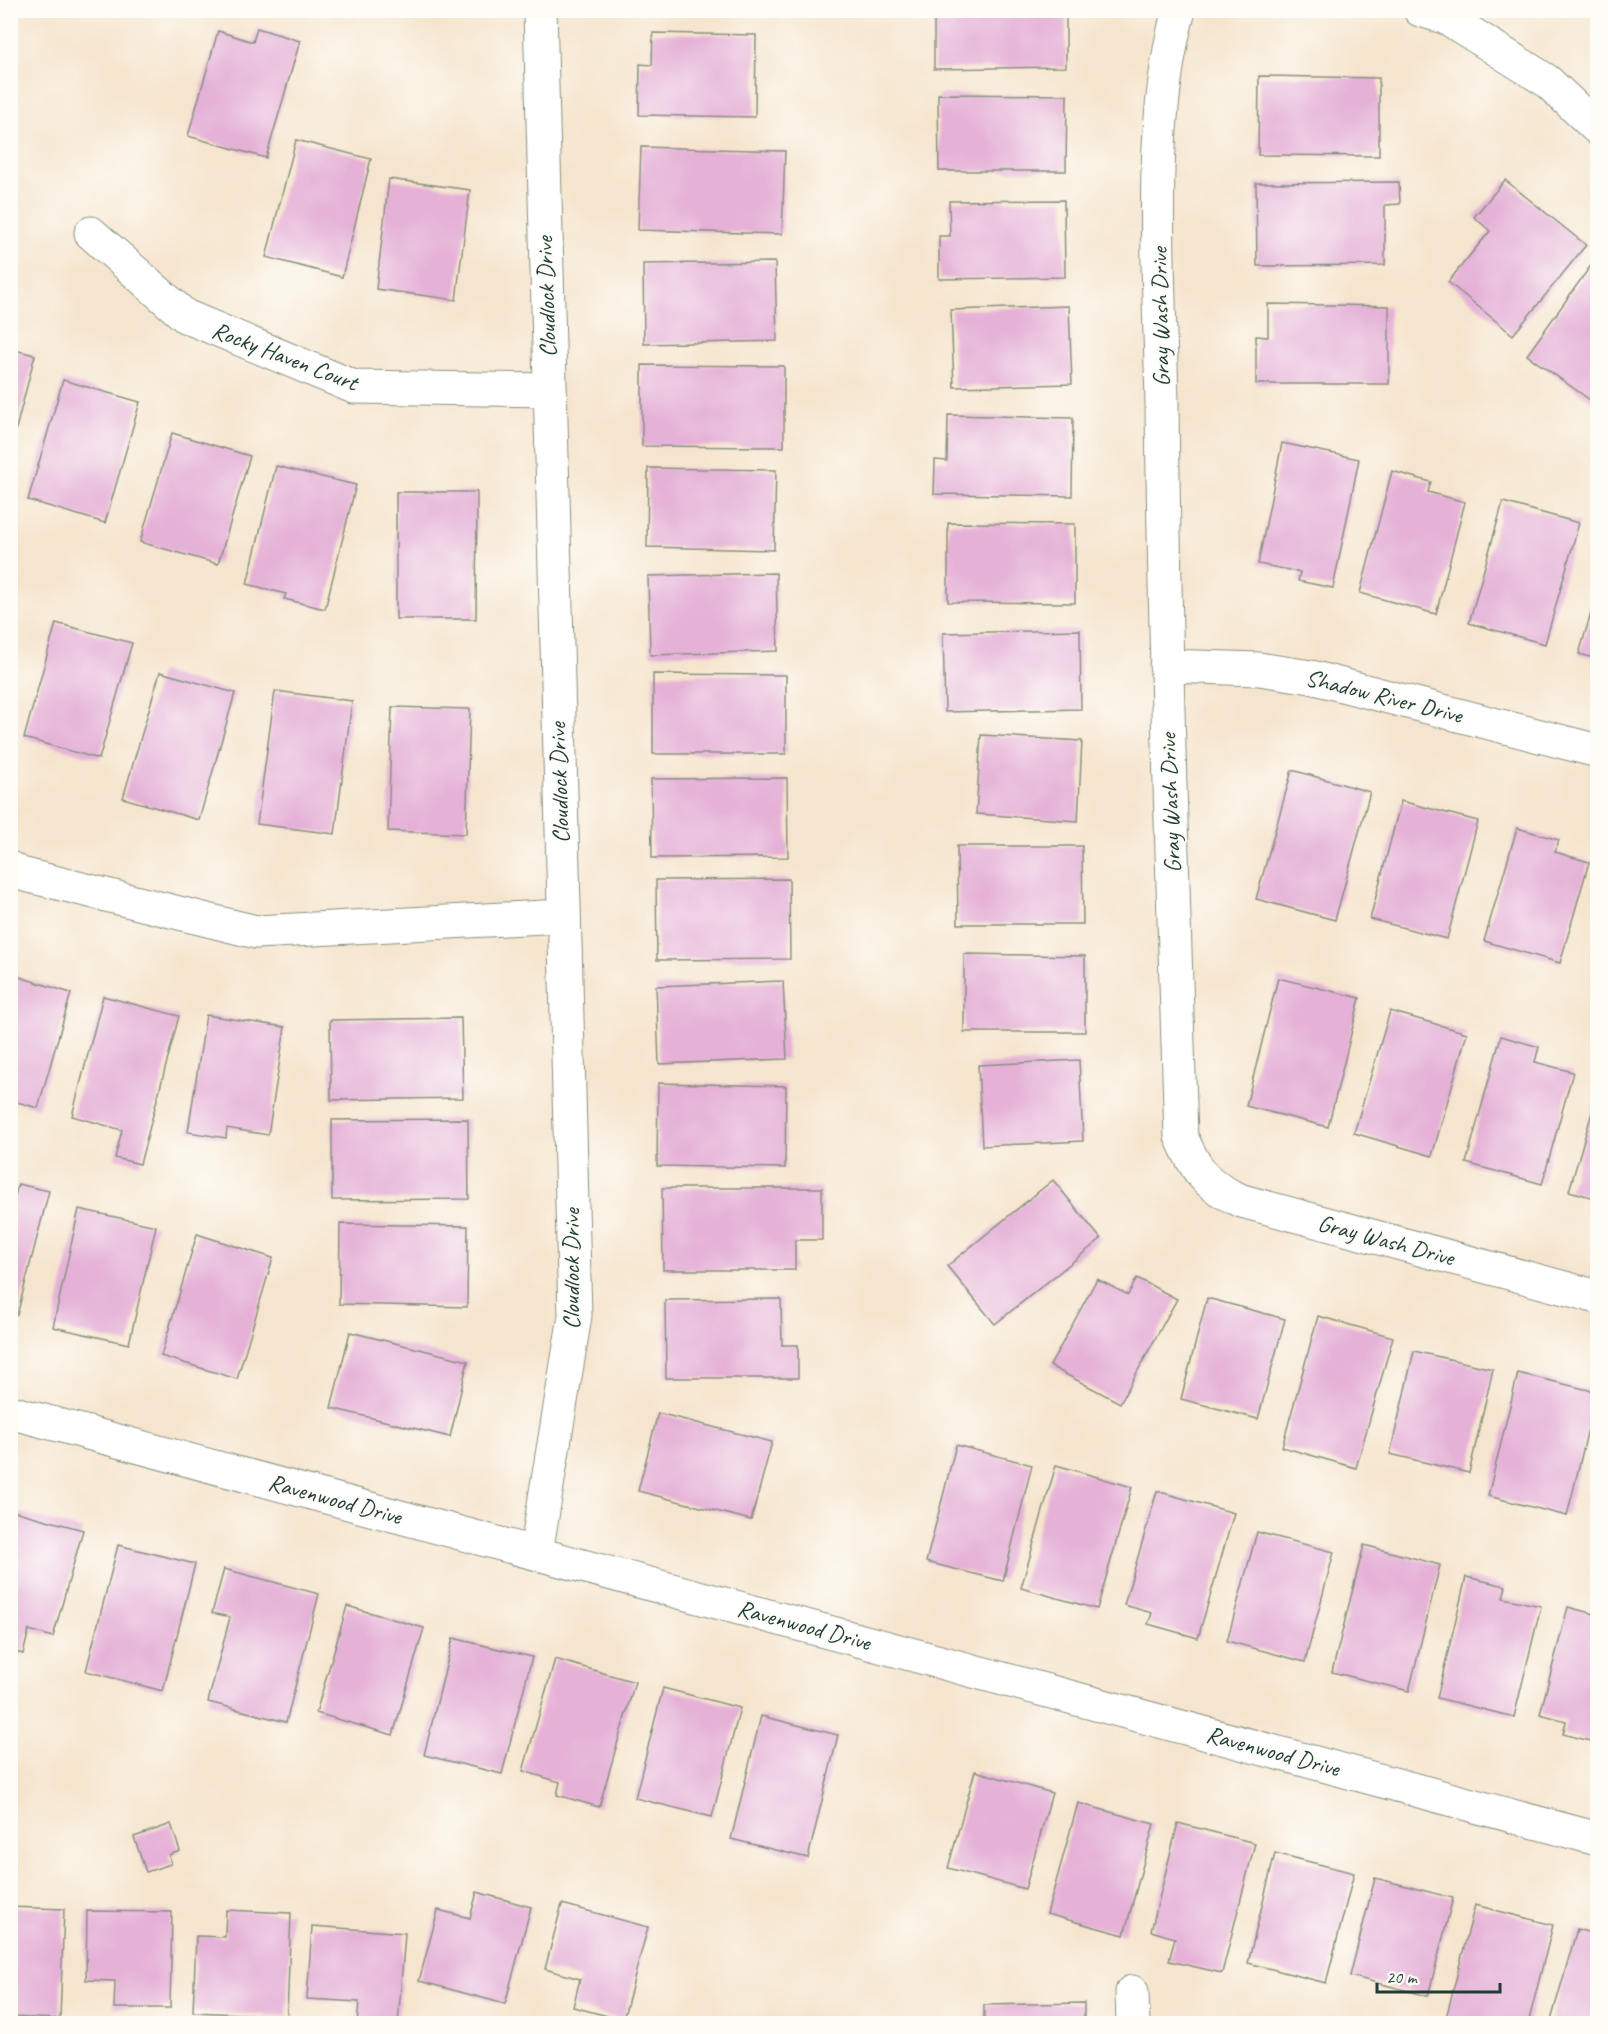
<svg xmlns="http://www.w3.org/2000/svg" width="1608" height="2034" font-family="Caveat,sans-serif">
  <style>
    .building { fill: #e5b1d7 }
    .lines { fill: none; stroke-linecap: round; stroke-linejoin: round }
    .minor-casing { stroke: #8a9181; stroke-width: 35 }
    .minor { stroke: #fff; stroke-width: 33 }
    .labels { text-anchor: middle; stroke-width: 4.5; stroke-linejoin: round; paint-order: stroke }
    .street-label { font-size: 24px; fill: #1f3d34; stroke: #fdfcf7 }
  </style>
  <rect width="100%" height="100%" fill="#fdfcf7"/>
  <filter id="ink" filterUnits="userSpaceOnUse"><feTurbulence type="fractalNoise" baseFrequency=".0167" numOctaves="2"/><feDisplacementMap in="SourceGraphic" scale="12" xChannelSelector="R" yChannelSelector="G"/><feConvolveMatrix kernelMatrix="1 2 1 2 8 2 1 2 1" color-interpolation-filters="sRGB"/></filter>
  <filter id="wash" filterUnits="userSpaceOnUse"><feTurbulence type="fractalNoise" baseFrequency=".008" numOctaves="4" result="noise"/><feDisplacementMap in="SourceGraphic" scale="24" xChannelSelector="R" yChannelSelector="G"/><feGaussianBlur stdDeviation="1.35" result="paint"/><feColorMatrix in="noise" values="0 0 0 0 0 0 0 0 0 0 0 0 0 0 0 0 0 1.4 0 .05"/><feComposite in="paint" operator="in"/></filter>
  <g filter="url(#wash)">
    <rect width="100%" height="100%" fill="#f6e5ce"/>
    <g id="blocks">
      <g class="building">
        <polygon points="934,10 1066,10 1066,67 934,69"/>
        <polygon points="257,28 300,41 266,158 188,136 218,31 253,42"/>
        <polygon points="653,33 756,35 755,117 639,115 640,64 652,65"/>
        <polygon points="1259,76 1379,78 1379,156 1258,155"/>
        <polygon points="938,94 1067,95 1066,171 939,171"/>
        <polygon points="296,140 371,159 342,277 266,257"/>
        <polygon points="641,147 785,151 782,234 638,230"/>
        <polygon points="389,179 470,190 456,300 376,289"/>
        <polygon points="1505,180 1586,245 1513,335 1448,282 1490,231 1474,217"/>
        <polygon points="1399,182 1400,204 1385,205 1385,265 1257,266 1256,183"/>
        <polygon points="1064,200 1065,277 939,279 939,236 950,236 949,201"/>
        <polygon points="1594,261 1598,264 1598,395 1593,402 1527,355"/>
        <polygon points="775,262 777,341 644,344 643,264"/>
        <polygon points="1268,304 1389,306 1389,384 1256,384 1256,336 1268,337"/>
        <polygon points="1069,306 1072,384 954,387 951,310"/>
        <polygon points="10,349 35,355 11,448 10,448"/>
        <polygon points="642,365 784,366 784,447 642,446"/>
        <polygon points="63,380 140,402 105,523 28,500"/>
        <polygon points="948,415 1073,418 1072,496 934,494 935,460 947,461"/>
        <polygon points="172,433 250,456 218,564 140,542"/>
        <polygon points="1282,443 1359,459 1333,588 1298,581 1300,572 1258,564"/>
        <polygon points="276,466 356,485 325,609 284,599 286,594 247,584"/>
        <polygon points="648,468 776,470 774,550 647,547"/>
        <polygon points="1392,471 1431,482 1428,492 1465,502 1436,614 1360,593"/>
        <polygon points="396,492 477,492 476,619 396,619"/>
        <polygon points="1503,502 1579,523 1545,644 1469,623"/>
        <polygon points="948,523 1075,524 1075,603 948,602"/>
        <polygon points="776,573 778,651 650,655 648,576"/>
        <polygon points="1598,589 1598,659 1579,654"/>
        <polygon points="56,623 132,643 99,759 24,738"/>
        <polygon points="1080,630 1081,709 945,712 943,633"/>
        <polygon points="160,672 235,693 199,820 123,798"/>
        <polygon points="653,674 786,675 786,754 653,754"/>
        <polygon points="275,691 352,701 335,834 257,824"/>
        <polygon points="392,707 470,709 466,834 388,831"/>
        <polygon points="981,735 1082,741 1078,821 976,814"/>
        <polygon points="1292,770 1370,792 1335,920 1256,899"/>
        <polygon points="787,778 788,857 652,858 651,779"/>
        <polygon points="1401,801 1478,821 1447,939 1370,919"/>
        <polygon points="1517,828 1559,840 1555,852 1589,862 1560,963 1484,941"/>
        <polygon points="957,846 1082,846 1083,924 958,924"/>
        <polygon points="789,879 790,959 657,960 656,880"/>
        <polygon points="964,954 1085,956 1085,1032 964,1032"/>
        <polygon points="10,974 71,993 38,1108 10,1100"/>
        <polygon points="1278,978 1360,998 1328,1127 1246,1106"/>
        <polygon points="783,981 787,1059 659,1064 656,986"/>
        <polygon points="103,996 179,1016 140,1164 115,1158 122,1130 72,1116"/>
        <polygon points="1390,1011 1467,1033 1432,1156 1354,1133"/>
        <polygon points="206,1015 285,1027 268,1135 227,1128 226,1138 188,1132"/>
        <polygon points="461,1018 463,1098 331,1100 330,1020"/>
        <polygon points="1501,1036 1539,1047 1535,1062 1573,1072 1542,1184 1466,1163"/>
        <polygon points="1079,1060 1083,1141 982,1146 978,1065"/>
        <polygon points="658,1083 786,1086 785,1168 657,1166"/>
        <polygon points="1598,1092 1598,1199 1569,1191"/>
        <polygon points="468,1119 469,1199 332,1200 332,1120"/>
        <polygon points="1053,1180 1101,1239 995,1324 947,1266"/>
        <polygon points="18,1184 49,1191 17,1315 10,1313 10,1195 15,1196"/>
        <polygon points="662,1188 822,1188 822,1240 795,1240 795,1270 663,1270"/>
        <polygon points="79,1209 156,1226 129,1344 53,1327"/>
        <polygon points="340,1224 468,1226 467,1307 339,1304"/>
        <polygon points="197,1234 273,1258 237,1379 161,1356"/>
        <polygon points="1137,1278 1177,1299 1120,1403 1050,1366 1097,1279 1128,1295"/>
        <polygon points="1207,1298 1285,1319 1258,1419 1181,1399"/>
        <polygon points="781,1299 782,1345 798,1345 798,1378 666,1378 665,1300"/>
        <polygon points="1318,1316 1393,1337 1356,1468 1282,1447"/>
        <polygon points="350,1332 468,1361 450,1437 331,1408"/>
        <polygon points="1414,1351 1493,1369 1469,1473 1390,1454"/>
        <polygon points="1518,1373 1597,1392 1567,1516 1488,1496"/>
        <polygon points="658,1413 772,1442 751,1520 638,1491"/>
        <polygon points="956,1445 1032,1465 1003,1581 926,1562"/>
        <polygon points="1056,1465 1132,1487 1097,1609 1021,1588"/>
        <polygon points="1157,1491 1234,1513 1198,1638 1148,1624 1152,1613 1124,1605"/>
        <polygon points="10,1510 83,1530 53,1637 29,1630 23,1654 10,1651"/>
        <polygon points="1257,1532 1334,1552 1305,1662 1227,1641"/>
        <polygon points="118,1545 195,1564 163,1691 86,1671"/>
        <polygon points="1364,1545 1440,1565 1409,1691 1332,1672"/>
        <polygon points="224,1569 319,1594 286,1722 208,1702 230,1617 212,1613"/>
        <polygon points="1466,1577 1506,1586 1503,1598 1541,1606 1514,1717 1437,1698"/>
        <polygon points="347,1606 424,1628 393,1735 316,1713"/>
        <polygon points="1568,1607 1598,1615 1598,1743 1563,1734 1566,1721 1540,1714"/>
        <polygon points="453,1638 532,1657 502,1774 424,1755"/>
        <polygon points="555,1659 635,1682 599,1807 557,1795 560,1782 523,1771"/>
        <polygon points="663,1688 740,1708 712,1817 635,1798"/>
        <polygon points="761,1716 838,1735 808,1858 731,1839"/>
        <polygon points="975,1771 1052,1793 1025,1889 948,1868"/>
        <polygon points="1078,1803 1154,1824 1124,1935 1047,1914"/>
        <polygon points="1178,1823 1255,1843 1222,1973 1169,1961 1175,1938 1151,1931"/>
        <polygon points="171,1824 180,1851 169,1855 171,1864 146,1872 134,1837"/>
        <polygon points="1275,1853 1354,1873 1326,1983 1248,1963"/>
        <polygon points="1375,1878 1453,1898 1428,1996 1350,1976"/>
        <polygon points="477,1892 531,1907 505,2004 419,1981 438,1910 470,1918"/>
        <polygon points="562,1904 648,1927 623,2020 573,2007 580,1979 545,1969"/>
        <polygon points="1475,1905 1553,1925 1528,2024 1469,2024 1446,2018"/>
        <polygon points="10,1907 64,1909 60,2019 10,2017"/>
        <polygon points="226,1910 291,1913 287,2016 193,2012 196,1936 225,1937"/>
        <polygon points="87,1911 172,1912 170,2008 114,2008 115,1981 86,1980"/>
        <polygon points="312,1926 405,1933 398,2024 357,2024 359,2002 307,1999"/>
        <polygon points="1577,1929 1598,1935 1598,2024 1550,2024"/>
        <polygon points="1084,2003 1084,2024 984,2024 984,2005"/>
      </g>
    </g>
  </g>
  <g filter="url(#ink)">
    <use href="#blocks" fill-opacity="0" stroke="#8a9181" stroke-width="1.5"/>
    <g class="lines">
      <g class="minor-casing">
        <g id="minor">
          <path d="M 1179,10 C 1146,129 1160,282 1162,405 C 1165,649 1173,893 1181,1136 C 1196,1171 1206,1186 1242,1201 L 1598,1297"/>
          <polyline points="1420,10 1447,18 1547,81 1598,129"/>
          <polyline points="91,233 185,316 354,387 549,390"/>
          <polyline points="1166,666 1259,669 1311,677 1598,751"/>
          <polyline points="10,868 21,874 256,932 563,916"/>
          <polyline points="10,1412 1598,1839"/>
          <polyline points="536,1553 575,1316 540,10"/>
          <polyline points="1132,1992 1133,2024"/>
        </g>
      </g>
      <use href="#minor" class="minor"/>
    </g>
  </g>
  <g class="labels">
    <g class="street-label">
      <text transform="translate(546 297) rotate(-92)" y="8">Cloudlock Drive</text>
      <text transform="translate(1160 317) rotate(-91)" y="8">Gray Wash Drive</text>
      <text transform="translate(285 356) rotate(21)" y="8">Rocky Haven Court</text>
      <text transform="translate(1384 696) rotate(14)" y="8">Shadow River Drive</text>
      <text transform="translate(559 783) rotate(-92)" y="8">Cloudlock Drive</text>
      <text transform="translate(1170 803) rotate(-92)" y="8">Gray Wash Drive</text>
      <text transform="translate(1386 1240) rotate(15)" y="8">Gray Wash Drive</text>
      <text transform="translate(571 1269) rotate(-90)" y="8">Cloudlock Drive</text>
      <text transform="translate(335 1499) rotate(15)" y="8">Ravenwood Drive</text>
      <text transform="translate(804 1625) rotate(15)" y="8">Ravenwood Drive</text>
      <text transform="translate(1273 1751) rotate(15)" y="8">Ravenwood Drive</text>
    </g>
  </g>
  <rect width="1608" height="2034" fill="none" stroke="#fdfcf7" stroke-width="36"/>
  <path d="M1377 1983v9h123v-9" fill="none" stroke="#1f3d34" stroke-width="3"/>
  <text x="1386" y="1983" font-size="18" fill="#1f3d34" stroke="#fdfcf7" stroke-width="4.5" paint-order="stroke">20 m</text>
</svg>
